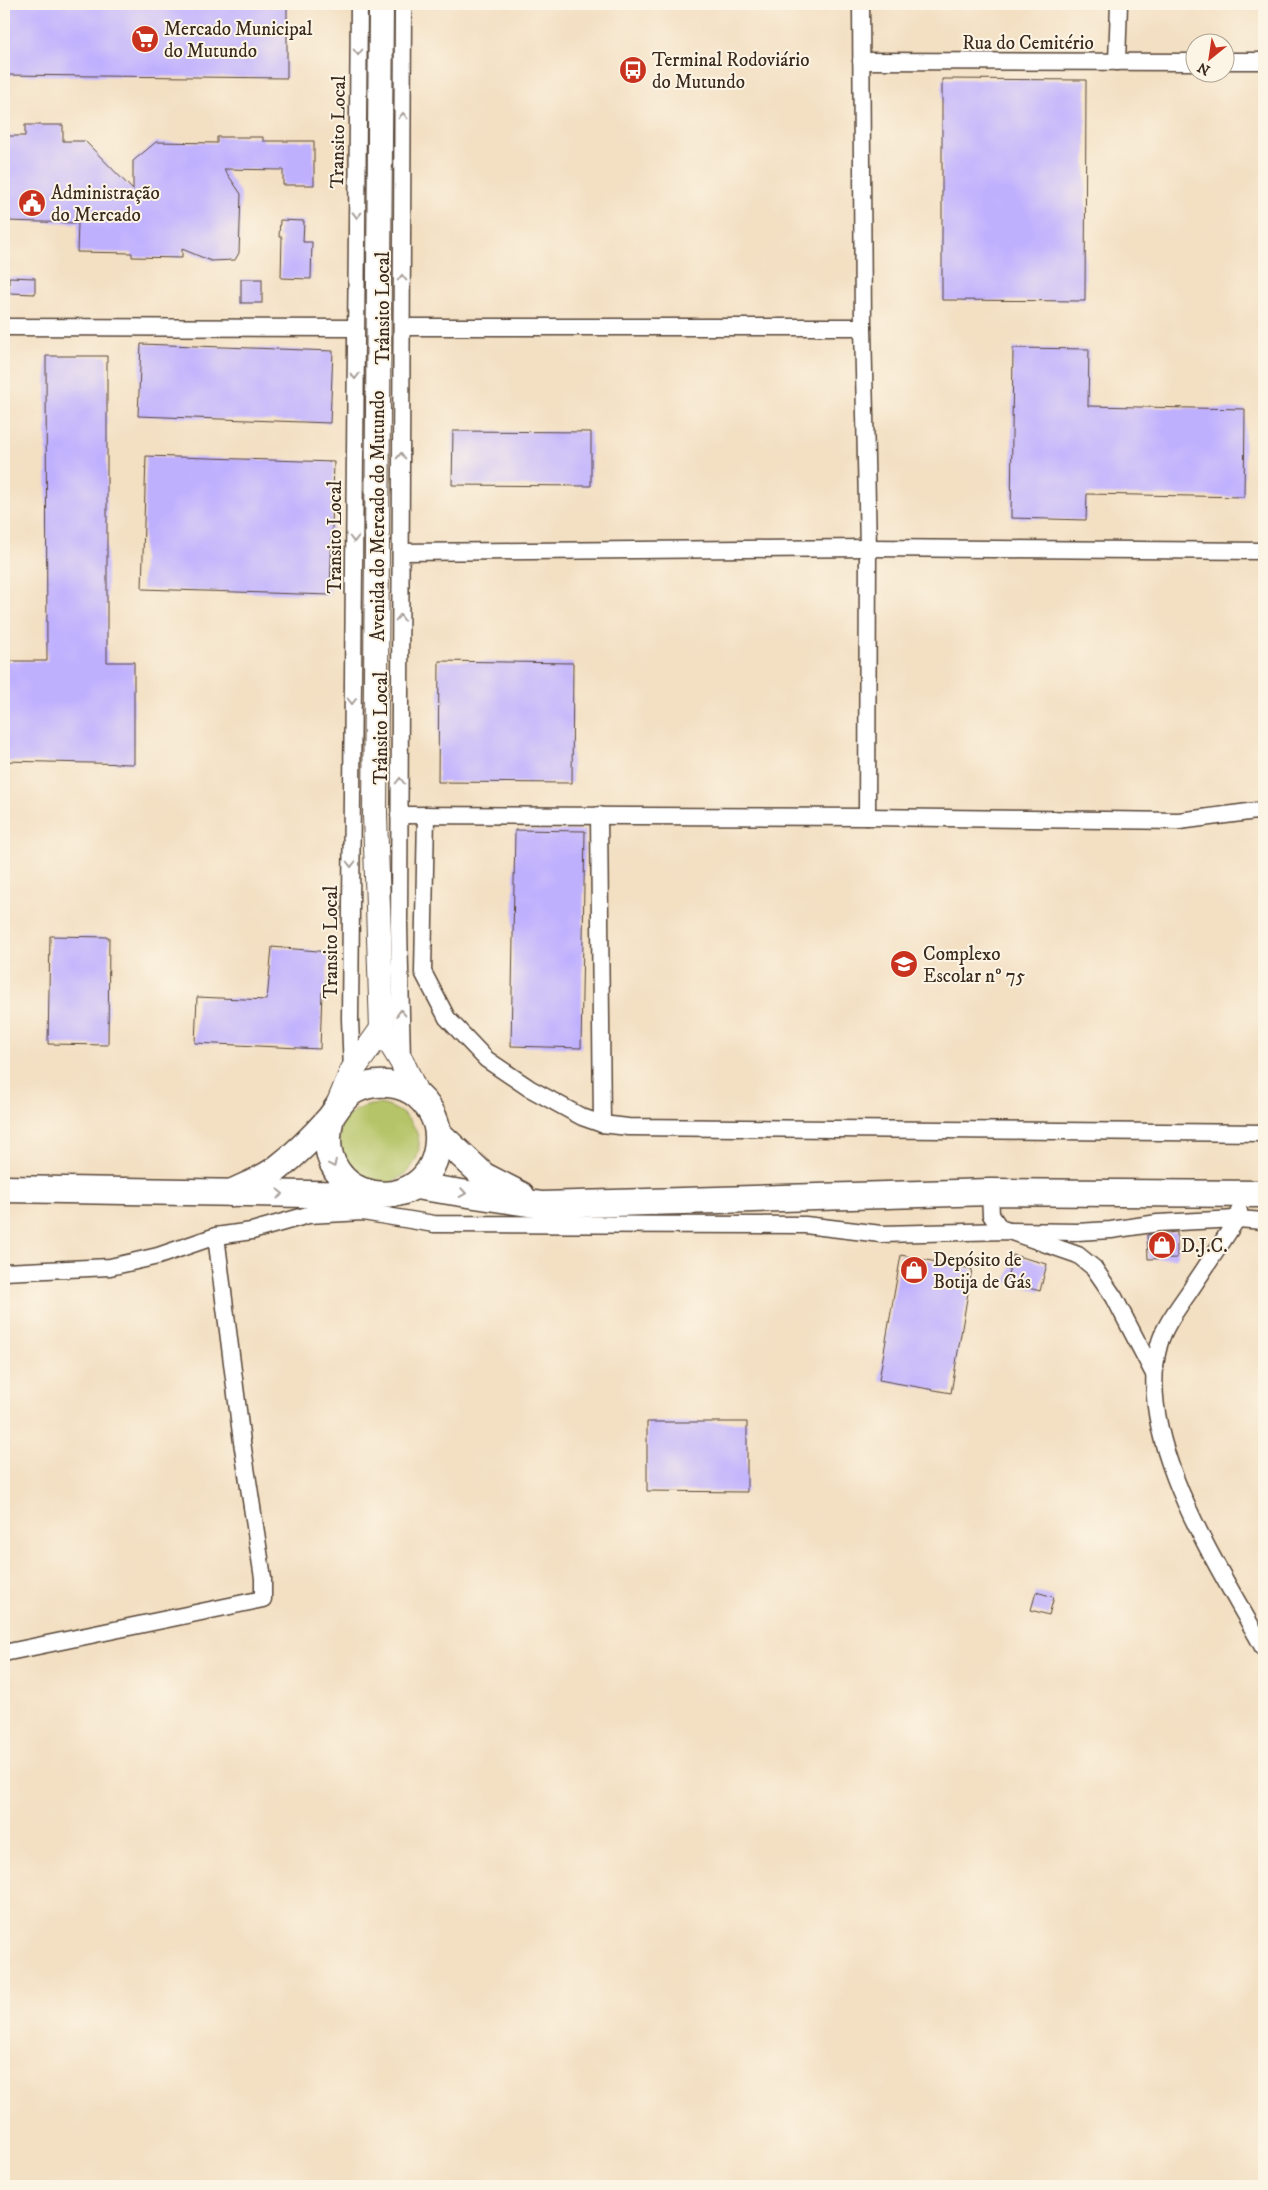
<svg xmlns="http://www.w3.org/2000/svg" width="1268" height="2190" font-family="'IM FELL DW Pica',serif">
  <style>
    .green { fill: #b5c467; stroke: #787742 }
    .building { fill: #bfb0fe }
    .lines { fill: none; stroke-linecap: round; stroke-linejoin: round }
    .minor-casing { stroke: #574537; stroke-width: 19 }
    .secondary-casing { stroke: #574537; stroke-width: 26 }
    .primary-casing { stroke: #574537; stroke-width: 29 }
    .minor { stroke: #fff; stroke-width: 16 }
    .secondary { stroke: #fff; stroke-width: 24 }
    .primary { stroke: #fff; stroke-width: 26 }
    .oneway { stroke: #a79f9a }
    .labels { text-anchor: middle; stroke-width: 4; stroke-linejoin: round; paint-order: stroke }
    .poi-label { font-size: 19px; fill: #3b2a1e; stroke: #fcf5e5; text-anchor: start }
    .street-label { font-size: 19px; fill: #3b2a1e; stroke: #fcf5e5 }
  </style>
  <rect width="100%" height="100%" fill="#fcf5e5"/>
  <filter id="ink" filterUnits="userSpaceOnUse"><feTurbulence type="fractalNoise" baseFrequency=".02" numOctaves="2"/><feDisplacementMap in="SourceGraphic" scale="10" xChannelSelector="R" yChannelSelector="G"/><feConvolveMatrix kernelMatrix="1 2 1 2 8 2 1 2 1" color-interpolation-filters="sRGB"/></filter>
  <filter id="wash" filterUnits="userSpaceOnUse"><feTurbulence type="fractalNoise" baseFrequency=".0096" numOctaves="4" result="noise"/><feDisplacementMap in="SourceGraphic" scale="20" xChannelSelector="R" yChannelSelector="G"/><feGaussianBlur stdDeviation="1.12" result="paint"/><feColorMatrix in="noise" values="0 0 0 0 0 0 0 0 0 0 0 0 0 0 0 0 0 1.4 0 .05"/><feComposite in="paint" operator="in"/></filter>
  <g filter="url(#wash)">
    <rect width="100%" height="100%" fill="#f3dfc2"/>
    <path class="green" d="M 379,1104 C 421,1111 435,1158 396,1180 C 392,1183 383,1186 378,1185 C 369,1183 353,1172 344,1167 C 343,1156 338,1142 340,1131 C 342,1113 364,1105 379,1104 Z"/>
    <g id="blocks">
      <g class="building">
        <polygon points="4,4 287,4 287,78 4,75"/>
        <polygon points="942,79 1086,80 1085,301 942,300"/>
        <polygon points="25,125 63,125 63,141 85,141 133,190 133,161 156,142 217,143 217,137 263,137 263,141 314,141 314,185 283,185 283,170 224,169 241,194 239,253 235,260 211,261 182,249 182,258 132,257 132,253 77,252 78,223 6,221 7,167 4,167 4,136 25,136"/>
        <polygon points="280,220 304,221 303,242 312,242 311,279 281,278 282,237 279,237"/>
        <polygon points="9,277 35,278 35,294 9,293"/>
        <rect x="241" y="279" width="21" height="24"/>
        <polygon points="141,344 333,351 330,423 138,416"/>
        <polygon points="1013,348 1089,349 1088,406 1245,409 1244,497 1087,494 1086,520 1011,518"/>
        <polygon points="46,356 107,356 107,662 134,662 134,764 4,761 4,661 47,661"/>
        <polygon points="453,431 591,432 591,486 452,485"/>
        <polygon points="146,456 334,462 330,595 142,589"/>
        <polygon points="439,661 573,663 572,783 438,782"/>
        <polygon points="515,830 585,831 581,1048 511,1046"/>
        <polygon points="50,936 109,937 108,1045 48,1044"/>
        <polygon points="272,947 329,952 325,993 322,992 320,1049 195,1043 197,997 267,1000"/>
        <polygon points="1177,1232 1177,1258 1148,1259 1147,1235"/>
        <polygon points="901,1255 972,1269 951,1393 879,1380"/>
        <polygon points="1013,1255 1047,1264 1040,1291 1006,1282"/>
        <polygon points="647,1422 747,1422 747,1492 647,1491"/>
        <polygon points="1036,1592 1054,1597 1049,1615 1031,1610"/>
      </g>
    </g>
  </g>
  <g filter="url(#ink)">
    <use href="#blocks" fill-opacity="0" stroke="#574537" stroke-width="1"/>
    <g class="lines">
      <g class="minor-casing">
        <g id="minor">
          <polyline points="861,4 863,327 868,548 867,817"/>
          <polyline points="861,61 1196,62"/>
          <polyline points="1226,61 1264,61"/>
          <polyline points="1117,62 1119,4"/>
          <polyline points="4,327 356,328"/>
          <polyline points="402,327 863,327"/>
          <polyline points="401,552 868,548 1264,551"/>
          <polyline points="399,815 867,817 1179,821 1264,810"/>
          <polyline points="426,815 423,972 447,1018 486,1059 529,1088 582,1117 602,1124 628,1127 1264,1133"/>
          <polyline points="599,815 602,1124"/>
          <polyline points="402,1060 399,926 403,4"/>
          <polyline points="352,1071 350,1019 359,4"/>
          <polyline points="990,1192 991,1215 1000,1228 1078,1255 1094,1268 1114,1297 1154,1374"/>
          <path d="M 1239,1211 L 1237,1219 C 1221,1244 1205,1268 1189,1292 C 1178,1308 1164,1326 1159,1345 C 1133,1440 1220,1568 1264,1649"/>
          <polyline points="4,1272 110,1267 158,1256 216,1236 252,1231 308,1215 363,1212 434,1224 805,1225 881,1234 1008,1231 1077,1232 1111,1230 1158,1223 1237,1219 1264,1221"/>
          <polyline points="4,1653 263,1599 263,1578 242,1442 216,1236"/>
        </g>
      </g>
      <g class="secondary-casing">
        <g id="secondary">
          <polyline points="381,4 375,815 382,1029 402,1062 417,1095"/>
          <polyline points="338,1105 352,1071 382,1029"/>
        </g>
      </g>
      <g class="primary-casing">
        <g id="primary">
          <polyline points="438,1133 484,1176 521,1195"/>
          <polyline points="415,1186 542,1205 990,1192 1264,1194"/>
          <polyline points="4,1189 368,1195"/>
          <path d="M 231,1193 C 247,1185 264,1179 278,1168 C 296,1154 315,1135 330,1118 C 338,1108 343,1096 355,1090 C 375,1080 403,1082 419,1097 C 431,1108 439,1124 438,1141 C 433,1223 307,1208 331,1117"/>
        </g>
      </g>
      <use href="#minor" class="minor"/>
      <use href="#secondary" class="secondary"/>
      <use href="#primary" class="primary"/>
    </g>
    <defs><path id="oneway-chevron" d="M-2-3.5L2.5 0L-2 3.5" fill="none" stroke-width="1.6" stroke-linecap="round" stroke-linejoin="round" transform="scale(1.25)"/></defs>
    <g class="oneway">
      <use href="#oneway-chevron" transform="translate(358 52) rotate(90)"/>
      <use href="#oneway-chevron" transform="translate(403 116) rotate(-90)"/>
      <use href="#oneway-chevron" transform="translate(357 215) rotate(91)"/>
      <use href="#oneway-chevron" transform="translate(402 278) rotate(-90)"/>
      <use href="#oneway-chevron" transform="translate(355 376) rotate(90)"/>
      <use href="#oneway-chevron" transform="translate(401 456) rotate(-90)"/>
      <use href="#oneway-chevron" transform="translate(354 539) rotate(90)"/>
      <use href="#oneway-chevron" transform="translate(400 618) rotate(-90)"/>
      <use href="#oneway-chevron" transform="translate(352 701) rotate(90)"/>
      <use href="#oneway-chevron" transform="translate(400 781) rotate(-90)"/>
      <use href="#oneway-chevron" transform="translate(351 864) rotate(90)"/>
      <use href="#oneway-chevron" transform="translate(401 1013) rotate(-91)"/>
      <use href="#oneway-chevron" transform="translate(333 1164) rotate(64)"/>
      <use href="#oneway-chevron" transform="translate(463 1193) rotate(9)"/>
      <use href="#oneway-chevron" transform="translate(280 1194) rotate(1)"/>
    </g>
  </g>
  <defs>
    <g id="supermarket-disc" transform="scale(1.4375)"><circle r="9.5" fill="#c8321e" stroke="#fcf5e5"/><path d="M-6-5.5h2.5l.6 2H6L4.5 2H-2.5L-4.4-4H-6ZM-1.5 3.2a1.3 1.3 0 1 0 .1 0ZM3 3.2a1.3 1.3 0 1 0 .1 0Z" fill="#fff"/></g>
    <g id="bus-disc" transform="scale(1.4375)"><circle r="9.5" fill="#c8321e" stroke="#fcf5e5"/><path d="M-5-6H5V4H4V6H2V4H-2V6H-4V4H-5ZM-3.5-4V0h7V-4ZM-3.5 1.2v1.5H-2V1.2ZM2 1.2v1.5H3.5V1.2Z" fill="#fff"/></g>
    <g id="civic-disc" transform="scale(1.4375)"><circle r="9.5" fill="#c8321e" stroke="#fcf5e5"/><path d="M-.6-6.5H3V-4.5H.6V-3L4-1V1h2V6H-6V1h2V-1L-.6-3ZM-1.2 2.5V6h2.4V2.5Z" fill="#fff"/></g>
    <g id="school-disc" transform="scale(1.4375)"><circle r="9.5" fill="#c8321e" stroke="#fcf5e5"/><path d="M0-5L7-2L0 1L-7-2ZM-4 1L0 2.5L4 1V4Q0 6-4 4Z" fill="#fff"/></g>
    <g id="shop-disc" transform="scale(1.4375)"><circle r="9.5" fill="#c8321e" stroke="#fcf5e5"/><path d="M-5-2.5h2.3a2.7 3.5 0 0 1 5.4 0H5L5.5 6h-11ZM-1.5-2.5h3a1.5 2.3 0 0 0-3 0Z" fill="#fff"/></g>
  </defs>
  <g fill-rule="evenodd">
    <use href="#supermarket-disc" x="145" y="39"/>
    <use href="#bus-disc" x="633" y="70"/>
    <use href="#civic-disc" x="32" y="203"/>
    <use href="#school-disc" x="904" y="964"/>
    <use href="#shop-disc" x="1162" y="1245"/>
    <use href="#shop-disc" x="914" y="1270"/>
  </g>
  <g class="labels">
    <g class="poi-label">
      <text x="164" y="35">Mercado Municipal<tspan x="164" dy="22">do Mutundo</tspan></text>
      <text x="652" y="66">Terminal Rodoviário<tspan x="652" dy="22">do Mutundo</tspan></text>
      <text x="51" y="199">Administração<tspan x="51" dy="22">do Mercado</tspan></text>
      <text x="923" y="960">Complexo<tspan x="923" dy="22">Escolar nº 75</tspan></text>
      <text x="1181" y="1252">D.J.C.</text>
      <text x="933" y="1266">Depósito de<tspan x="933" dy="22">Botija de Gás</tspan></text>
    </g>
    <g class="street-label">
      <text x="1028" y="49">Rua do Cemitério</text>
      <text transform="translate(337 132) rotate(-89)" y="7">Transito Local</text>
      <text transform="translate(382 308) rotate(-90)" y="7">Trânsito Local</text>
      <text transform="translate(377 516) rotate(-90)" y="7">Avenida do Mercado do Mutundo</text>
      <text transform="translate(334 537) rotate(-90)" y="7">Transito Local</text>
      <text transform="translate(380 728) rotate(-90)" y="7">Trânsito Local</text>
      <text transform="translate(330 942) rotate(-90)" y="7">Transito Local</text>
    </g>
  </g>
  <rect width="1268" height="2190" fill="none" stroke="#fcf5e5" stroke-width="20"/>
  <g transform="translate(1210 58) rotate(210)"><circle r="24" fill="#fcf5e5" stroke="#afa495"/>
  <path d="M0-4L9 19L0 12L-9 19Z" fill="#c8321e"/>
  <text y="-8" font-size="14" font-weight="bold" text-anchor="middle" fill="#3b2a1e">N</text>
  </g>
</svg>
